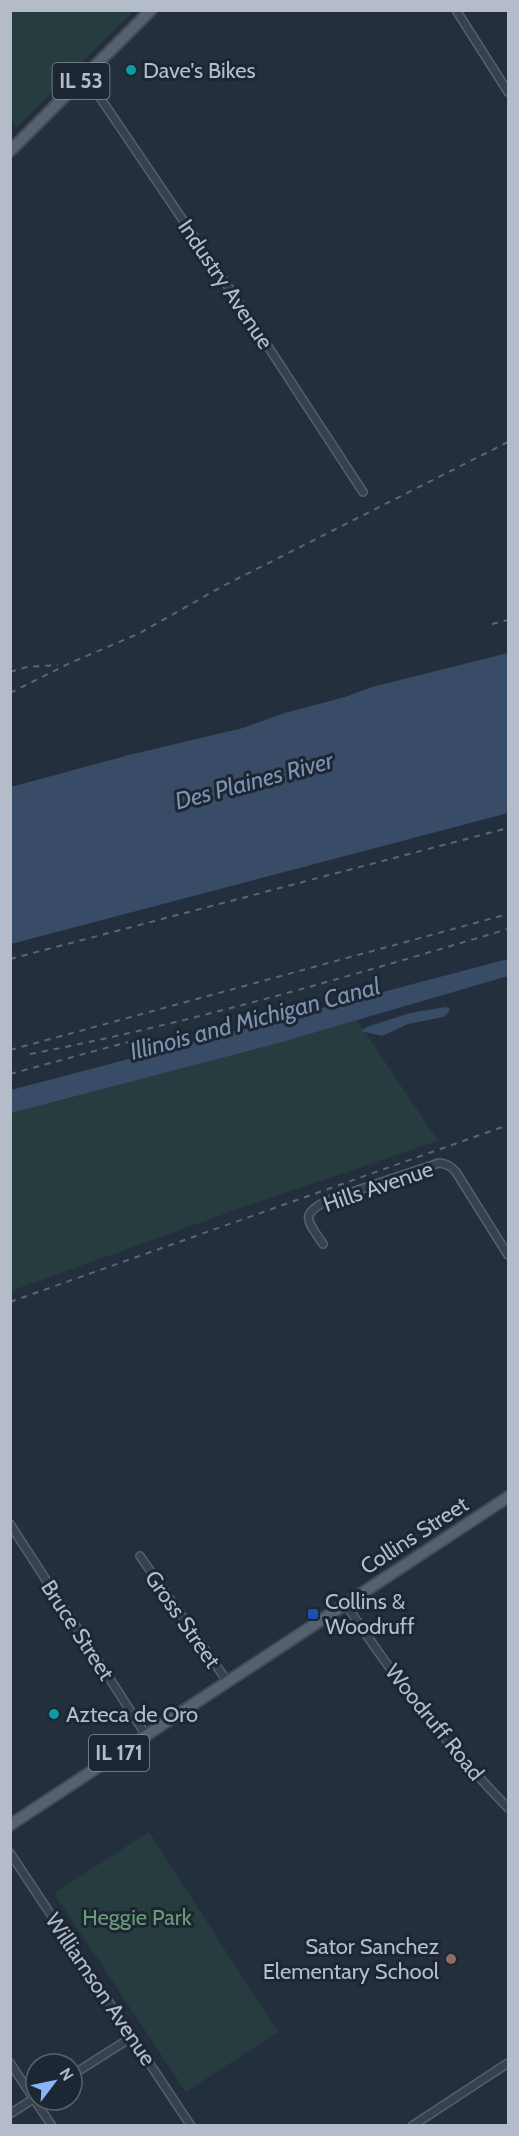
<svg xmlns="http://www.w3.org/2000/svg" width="519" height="2136" font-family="Cabin,sans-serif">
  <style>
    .green { fill: #263c3f }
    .water { fill: #394c67 }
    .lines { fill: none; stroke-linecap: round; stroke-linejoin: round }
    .street-casing { stroke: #565f6c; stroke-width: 10 }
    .primary-casing { stroke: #414a57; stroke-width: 14 }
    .street { stroke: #38414e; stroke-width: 7 }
    .primary { stroke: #56606e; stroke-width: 10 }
    .rail { stroke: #5a6575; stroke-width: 2; stroke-dasharray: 6 6; stroke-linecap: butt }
    .culture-dot { fill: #0f9aa8; stroke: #1d2633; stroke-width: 2 }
    .transit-dot { fill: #1a4fb4; stroke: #1d2633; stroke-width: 2 }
    .education-dot { fill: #8d6e63; stroke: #1d2633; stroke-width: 2 }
    .labels { text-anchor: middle; stroke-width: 6; stroke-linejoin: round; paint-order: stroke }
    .shield { fill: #1d2633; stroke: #878f9c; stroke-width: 1.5 }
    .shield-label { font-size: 21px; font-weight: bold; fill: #b4bcc9 }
    .poi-label { font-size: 22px; fill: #b4bcc9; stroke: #1d2633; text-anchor: start }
    .street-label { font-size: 22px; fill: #b4bcc9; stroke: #1d2633 }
    .park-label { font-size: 22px; fill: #6b9a76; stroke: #1d2633 }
    .water-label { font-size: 24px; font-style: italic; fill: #7c92b1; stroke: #1d2633 }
  </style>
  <rect width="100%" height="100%" fill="#242f3e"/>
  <g class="green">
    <polygon points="10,11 11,10 134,11 16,128 11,119"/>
    <polygon points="357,1020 438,1141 249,1205 11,1291 11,1113 275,1044"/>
    <polygon points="149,1832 278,2032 186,2092 54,1893"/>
  </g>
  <g class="water">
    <polygon points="508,653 508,813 11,944 11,787 129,755 243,728 285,713 345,697 372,687"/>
    <polygon points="508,959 508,976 275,1044 11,1113 11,1090"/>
    <polygon points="446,1007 450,1009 447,1014 443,1017 408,1024 382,1036 361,1031 367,1027 410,1013"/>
  </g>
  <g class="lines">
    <g class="street-casing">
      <g id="street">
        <polyline points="456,10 508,92"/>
        <polyline points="83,79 101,99 254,325 363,492"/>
        <path d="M 323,1244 C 306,1219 299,1214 331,1199 L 439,1163 C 447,1164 451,1166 456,1172 L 508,1255"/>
        <polyline points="10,1524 146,1735"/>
        <polyline points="140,1556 227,1681"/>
        <path d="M 345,1603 C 393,1677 447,1745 508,1808"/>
        <polyline points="10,1853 191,2126"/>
        <polyline points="10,2063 52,2126"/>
        <polyline points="72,2075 132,2037"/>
        <polyline points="10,2114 36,2097"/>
        <polyline points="412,2126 508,2063"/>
      </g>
    </g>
    <g class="primary-casing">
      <g id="primary">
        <polyline points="10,151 151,10"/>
        <polyline points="10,1825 508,1497"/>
      </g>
    </g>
    <use href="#street" class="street"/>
    <use href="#primary" class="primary"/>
    <g class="rail">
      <polyline points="492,624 508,620"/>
      <polyline points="10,672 27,667 58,665"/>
      <polyline points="10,693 70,663 138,634 223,586 508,442"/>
      <polyline points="10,959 508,828"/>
      <polyline points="10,1050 508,914"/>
      <path d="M 30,1054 C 192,1023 350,976 508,929"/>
      <polyline points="10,1074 128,1042"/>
      <polyline points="10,1302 508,1125"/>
    </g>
  </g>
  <g class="culture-dot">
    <circle cx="131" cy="70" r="6"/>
    <circle cx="54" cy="1714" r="6"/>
  </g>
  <rect class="transit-dot" x="307" y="1608" width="12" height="12" rx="3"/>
  <circle class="education-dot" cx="451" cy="1959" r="6"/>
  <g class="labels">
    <g class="shield">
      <rect x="52.5" y="63" width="57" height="36" rx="4.5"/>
      <rect x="89" y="1735" width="60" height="36" rx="4.5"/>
    </g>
    <g class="shield-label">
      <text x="81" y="88">IL 53</text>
      <text x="119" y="1760">IL 171</text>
    </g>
    <g class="poi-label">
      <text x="143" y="78">Dave's Bikes</text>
      <text x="325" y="1609">Collins &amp;<tspan x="325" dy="25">Woodruff</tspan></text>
      <text x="66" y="1722">Azteca de Oro</text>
      <text x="439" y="1954" text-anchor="end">Sator Sanchez<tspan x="439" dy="25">Elementary School</tspan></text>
    </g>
    <g class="street-label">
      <text transform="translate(226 284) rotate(56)" y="8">Industry Avenue</text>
      <text transform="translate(378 1186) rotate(-19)" y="8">Hills Avenue</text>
      <text transform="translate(414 1535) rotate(-33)" y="8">Collins Street</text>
      <text transform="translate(183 1619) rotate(55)" y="8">Gross Street</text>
      <text transform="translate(78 1630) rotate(57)" y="8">Bruce Street</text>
      <text transform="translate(435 1722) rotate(51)" y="8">Woodruff Road</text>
      <text transform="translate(101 1989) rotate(56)" y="8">Williamson Avenue</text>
    </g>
    <g class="park-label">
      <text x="137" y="1925">Heggie Park</text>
    </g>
    <g class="water-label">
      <text transform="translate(254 781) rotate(-15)" y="8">Des Plaines River</text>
      <text transform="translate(255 1019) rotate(-15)" y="8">Illinois and Michigan Canal</text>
    </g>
  </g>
  <rect width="519" height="2136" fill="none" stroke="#b4bcc9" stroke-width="24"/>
  <g transform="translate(54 2082) rotate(58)"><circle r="28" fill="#1d2633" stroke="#59626f" stroke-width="1.5"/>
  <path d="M0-4.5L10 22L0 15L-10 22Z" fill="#8ab4f8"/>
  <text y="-9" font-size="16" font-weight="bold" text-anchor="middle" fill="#b4bcc9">N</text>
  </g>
</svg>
